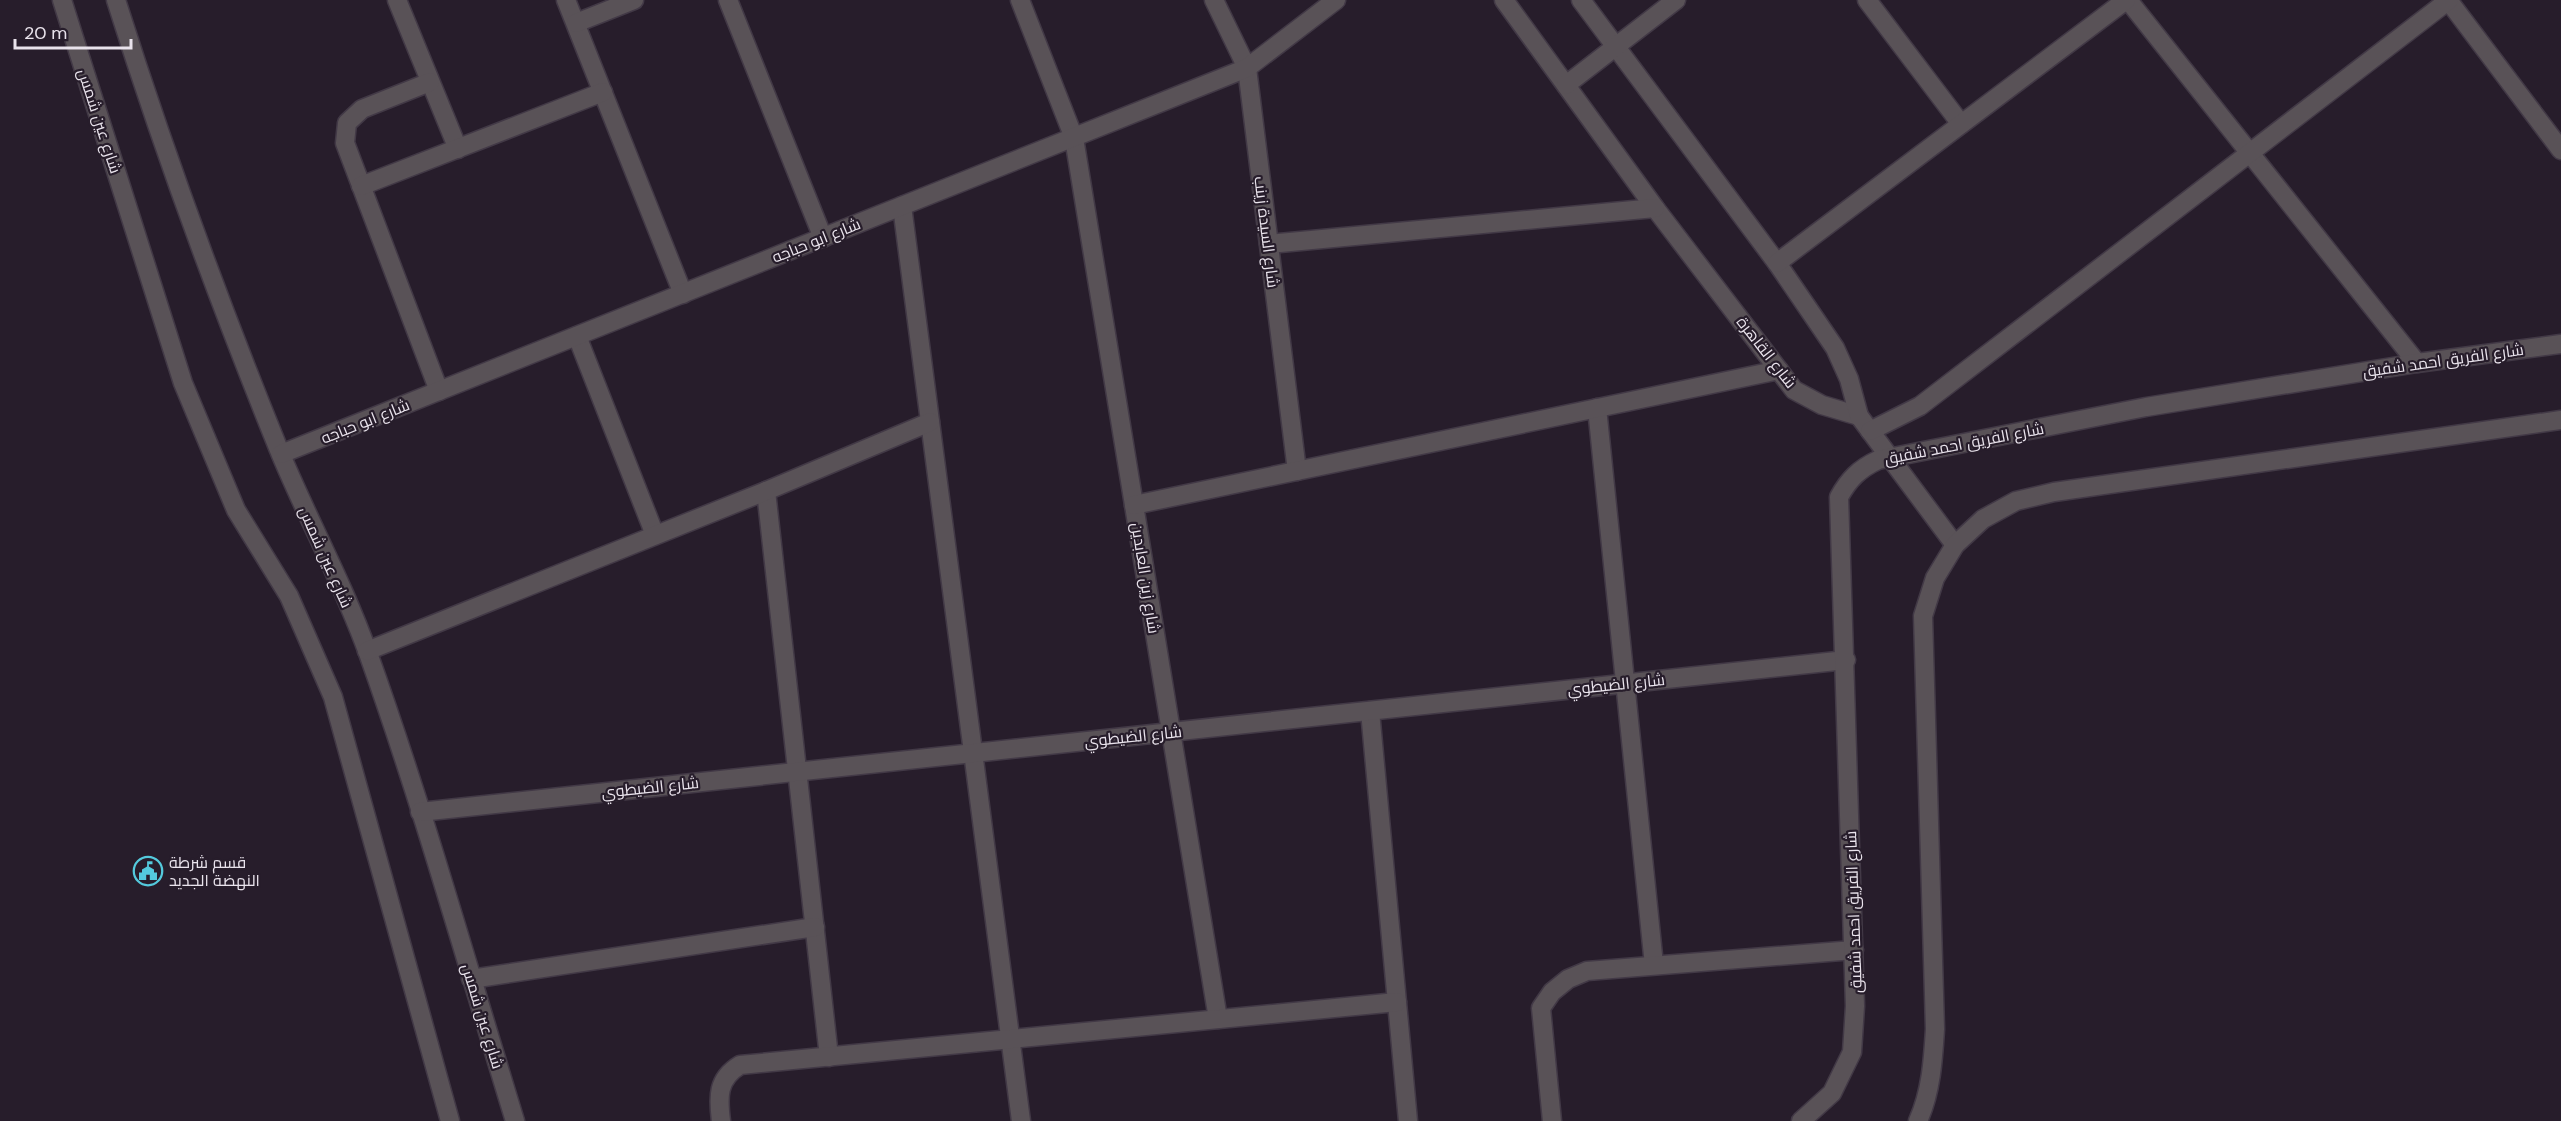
<svg xmlns="http://www.w3.org/2000/svg" width="2561" height="1121" font-family="'DM Sans',Cairo,sans-serif">
  <style>
    .lines { fill: none; stroke-linecap: round; stroke-linejoin: round }
    .minor-casing { stroke: #423946; stroke-width: 21 }
    .minor { stroke: #595257; stroke-width: 18 }
    .labels { text-anchor: middle; stroke-width: 4.5; stroke-linejoin: round; paint-order: stroke }
    .street-label { font-size: 16px; fill: #e9e3ec; stroke: #271d2b }
    .poi-label { font-size: 16px; fill: #e9e3ec; stroke: #271d2b; text-anchor: start }
  </style>
  <rect width="100%" height="100%" fill="#271d2b"/>
  <g class="lines">
    <g class="minor-casing">
      <g id="minor">
        <polyline points="62,0 183,383 236,510 289,596 333,697 450,1121"/>
        <path d="M 116,0 C 164,152 219,302 279,450 C 307,518 343,583 368,653 C 423,807 467,965 515,1121"/>
        <polyline points="397,0 458,149"/>
        <polyline points="566,0 683,294"/>
        <polyline points="728,0 823,238"/>
        <polyline points="1020,0 1074,138 1218,1019"/>
        <polyline points="1214,0 1247,68 1297,471"/>
        <polyline points="1504,0 1655,208 1794,390 1822,405 1859,416"/>
        <polyline points="1581,0 1777,263 1835,348 1849,379 1859,416 1955,545"/>
        <polyline points="1867,0 1961,124"/>
        <polyline points="2128,0 2417,363"/>
        <polyline points="2448,0 2561,150"/>
        <polyline points="576,23 634,0"/>
        <polyline points="430,82 362,109 347,123 345,143 439,391"/>
        <polyline points="1566,85 1676,0"/>
        <polyline points="361,186 603,92"/>
        <polyline points="902,206 1021,1121"/>
        <polyline points="1269,244 1655,208"/>
        <polyline points="1777,263 2126,0"/>
        <polyline points="577,336 655,535"/>
        <polyline points="1597,408 1654,965"/>
        <polyline points="1870,431 1920,406 2449,0"/>
        <polyline points="281,454 1247,68 1336,0"/>
        <polyline points="766,491 829,1057"/>
        <polyline points="1134,505 1779,370"/>
        <polyline points="367,651 766,491 930,422"/>
        <polyline points="1370,711 1408,1121"/>
        <polyline points="420,812 1846,660"/>
        <polyline points="471,979 815,927"/>
        <path d="M 721,1121 C 718,1097 717,1079 740,1065 L 1397,1002"/>
        <polyline points="1552,1121 1541,1008 1552,992 1568,979 1587,971 1854,950"/>
        <path d="M 1801,1121 L 1832,1093 L 1852,1052 L 1855,1006 L 1839,497 C 1849,479 1859,469 1878,460 L 2146,407 L 2417,363 L 2561,344"/>
        <path d="M 1918,1121 C 1931,1092 1933,1061 1935,1029 L 1923,616 L 1935,578 L 1955,545 L 1983,519 L 2016,501 L 2054,492 L 2561,420"/>
      </g>
    </g>
    <use href="#minor" class="minor"/>
  </g>
  <defs>
    <g id="civic-ring" transform="scale(1.5)"><circle r="9.5" fill="#271d2b" stroke="#54cadd" stroke-width="1.5"/><path d="M-.6-6.5H3V-4.5H.6V-3L4-1V1h2V6H-6V1h2V-1L-.6-3ZM-1.2 2.5V6h2.4V2.5Z" fill="#54cadd"/></g>
  </defs>
  <g fill-rule="evenodd">
    <use href="#civic-ring" x="148" y="871"/>
  </g>
  <g class="labels">
    <g class="street-label">
      <text transform="translate(100 121) rotate(72)" y="6">شارع عين شمس</text>
      <text transform="translate(1267 232) rotate(83)" y="6">شارع السيدة زينب</text>
      <text transform="translate(816 240) rotate(-22)" y="6">شارع ابو حباجه</text>
      <text transform="translate(1767 352) rotate(52)" y="6">شارع القاهرة</text>
      <text transform="translate(2443 360) rotate(-8)" y="6">شارع الفريق احمد شفيق</text>
      <text transform="translate(365 421) rotate(-22)" y="6">شارع ابو حباجه</text>
      <text transform="translate(1964 443) rotate(-11)" y="6">شارع الفريق احمد شفيق</text>
      <text transform="translate(326 557) rotate(66)" y="6">شارع عين شمس</text>
      <text transform="translate(1146 578) rotate(81)" y="6">شارع زين العابدين</text>
      <text transform="translate(1616 684) rotate(-6)" y="6">شارع الضيطوي</text>
      <text transform="translate(1133 736) rotate(-6)" y="6">شارع الضيطوي</text>
      <text transform="translate(650 787) rotate(-6)" y="6">شارع الضيطوي</text>
      <text transform="translate(1853 912) rotate(-92)" y="6">شارع الفريق احمد شفيق</text>
      <text transform="translate(483 1016) rotate(73)" y="6">شارع عين شمس</text>
    </g>
    <g class="poi-label">
      <text x="169" y="868">قسم شرطة<tspan x="169" dy="18">النهضة الجديد</tspan></text>
    </g>
  </g>
  <path d="M15 39v9h116v-9" fill="none" stroke="#e9e3ec" stroke-width="3"/>
  <text x="24" y="39" font-size="18" fill="#e9e3ec" stroke="#271d2b" stroke-width="4.5" paint-order="stroke">20 m</text>
</svg>
